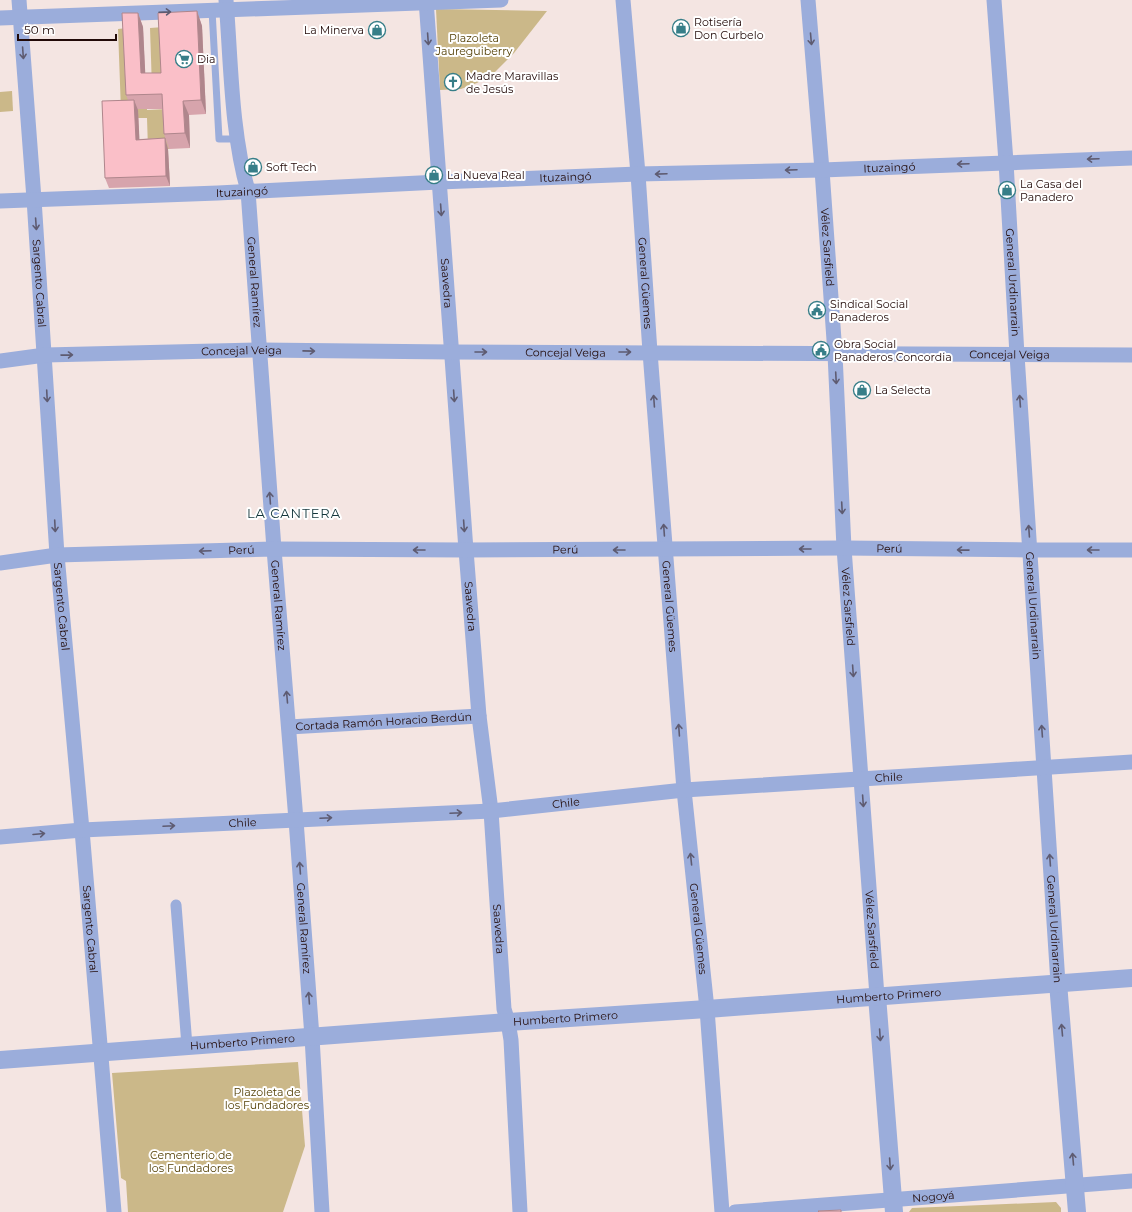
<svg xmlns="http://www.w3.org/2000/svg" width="1132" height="1212" font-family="Montserrat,sans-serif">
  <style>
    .green { fill: #cbb889 }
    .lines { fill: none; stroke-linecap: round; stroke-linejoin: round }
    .service { stroke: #9baddb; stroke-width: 7 }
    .pedestrian { stroke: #9baddb; stroke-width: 11 }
    .minor { stroke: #9baddb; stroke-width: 15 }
    .tertiary { stroke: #9baddb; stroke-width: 18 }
    .wall { fill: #d7a4ac }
    .shaded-wall { fill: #af868c }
    .building { fill: #fabfc8; stroke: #af868c }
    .oneway { stroke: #5e5b71 }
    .labels { text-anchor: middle; stroke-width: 4; stroke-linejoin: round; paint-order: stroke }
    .poi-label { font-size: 11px; fill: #210907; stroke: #fff; text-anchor: start }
    .park-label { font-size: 11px; fill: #523e03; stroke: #fff }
    .street-label { font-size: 11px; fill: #210907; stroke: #fff }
    .quarter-label { font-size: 13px; letter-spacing: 1px; fill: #14363b; stroke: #fff }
  </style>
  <rect width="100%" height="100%" fill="#f4e5e2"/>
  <g class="green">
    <polygon points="436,9 547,11 514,53 495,72 477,83 461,89 440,90"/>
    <polygon points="164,27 166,87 152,88 150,28"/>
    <polygon points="127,28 147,100 147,110 167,109 169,149 148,149 147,118 138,118 138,110 121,111 118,29"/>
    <polygon points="12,91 13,111 0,112 0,92"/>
    <polygon points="298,1062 305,1146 283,1212 128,1212 126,1181 121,1178 112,1073"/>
    <polygon points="1056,1202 1061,1208 1061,1212 909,1212 912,1208"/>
  </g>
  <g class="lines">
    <polyline class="service" points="212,10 219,139 237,139"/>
    <polyline class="pedestrian" points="176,905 187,1046"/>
    <g class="minor">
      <path id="s1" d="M 19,0 L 34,199 L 57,555 L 82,830 L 114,1212"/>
      <path id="s2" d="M 226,0 C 231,62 231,132 248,191 L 274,549 L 296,820 L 312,1037 L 322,1212"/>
      <path id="s3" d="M 426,0 L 466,550 L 479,716 L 491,811 L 504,1009 L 508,1022 L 511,1040 L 520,1212"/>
      <path id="s4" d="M 623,0 L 638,174 L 650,352 L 684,790 L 707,1009 L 722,1212"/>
      <path id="s5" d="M 808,0 L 822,170 L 835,354 L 844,548 L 877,996"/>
      <path id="s6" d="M 994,0 L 1006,162 L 1017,355 L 1058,983"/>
      <polyline points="0,18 501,0"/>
      <path id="s7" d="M 0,201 L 218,193 L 439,182 L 638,174 L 822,170 L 1132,158"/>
      <path id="s8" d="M 0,361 L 45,355 L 260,350 L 451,352 L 1132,355"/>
      <path id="s9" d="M 0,563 L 57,555 L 274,549 L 466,550 L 844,548 L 1030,550 L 1132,550"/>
      <path id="s10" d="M 289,727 L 479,716"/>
      <path id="s11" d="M 0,837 L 82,830 L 491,811 L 684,790 L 1132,762"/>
      <path id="s12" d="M 735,1212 L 1132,1181"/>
    </g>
    <g class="tertiary">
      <polyline points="1058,983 1077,1212"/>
      <polyline points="877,996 894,1212"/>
      <path id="s13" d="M 0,1060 L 508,1022 L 707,1009 L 1132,978"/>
    </g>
  </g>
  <polygon class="wall" points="197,11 202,26 206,114 189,115 190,148 169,149 164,134 162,109 138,109 139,139 165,138 168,149 170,186 109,188 105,178 128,100 126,95 138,13 143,27 145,73 161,73"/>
  <g class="shaded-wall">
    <polygon points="197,11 202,26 206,114 201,100"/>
    <polygon points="138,13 143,27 146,88 141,73"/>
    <polygon points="134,100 138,110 140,150 136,140"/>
    <polygon points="183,101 189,115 190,148 185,133"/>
    <polygon points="165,138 168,149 170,186 166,176"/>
  </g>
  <g class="building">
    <polygon points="197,11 201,100 183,101 185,133 164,134 162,94 126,95 122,13 138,13 141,73 161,73 158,13"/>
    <polygon points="134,100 136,140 165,138 166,176 105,178 102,101"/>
    <polygon points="841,1210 841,1212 819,1212 818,1211"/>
  </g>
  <defs><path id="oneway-shaft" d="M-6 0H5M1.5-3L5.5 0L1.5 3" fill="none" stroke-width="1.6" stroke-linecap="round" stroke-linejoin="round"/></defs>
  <g class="oneway">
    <use href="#oneway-shaft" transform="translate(165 12) rotate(-2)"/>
    <use href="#oneway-shaft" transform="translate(428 39) rotate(86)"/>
    <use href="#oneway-shaft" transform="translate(811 39) rotate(85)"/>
    <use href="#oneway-shaft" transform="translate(23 53) rotate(86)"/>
    <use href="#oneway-shaft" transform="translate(1093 159) rotate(178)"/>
    <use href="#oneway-shaft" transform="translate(963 164) rotate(178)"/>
    <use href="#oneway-shaft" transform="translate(791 170) rotate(178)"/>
    <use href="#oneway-shaft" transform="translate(661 174) rotate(178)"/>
    <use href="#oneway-shaft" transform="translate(441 210) rotate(86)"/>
    <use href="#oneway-shaft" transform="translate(36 224) rotate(86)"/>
    <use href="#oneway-shaft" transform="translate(309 351) rotate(1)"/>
    <use href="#oneway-shaft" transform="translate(481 352)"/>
    <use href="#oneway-shaft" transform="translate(625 352)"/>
    <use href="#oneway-shaft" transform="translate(67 355) rotate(-1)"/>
    <use href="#oneway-shaft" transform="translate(836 378) rotate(87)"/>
    <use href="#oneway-shaft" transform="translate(47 396) rotate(87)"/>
    <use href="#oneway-shaft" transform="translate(454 396) rotate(86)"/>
    <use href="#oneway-shaft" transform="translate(654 401) rotate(-94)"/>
    <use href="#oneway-shaft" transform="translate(1020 401) rotate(-94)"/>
    <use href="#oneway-shaft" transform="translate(270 498) rotate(-94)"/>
    <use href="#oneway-shaft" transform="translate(842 508) rotate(87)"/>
    <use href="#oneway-shaft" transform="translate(55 526) rotate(87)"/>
    <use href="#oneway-shaft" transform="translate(464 526) rotate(86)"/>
    <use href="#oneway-shaft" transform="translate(664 530) rotate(-94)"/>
    <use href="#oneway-shaft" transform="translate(1029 531) rotate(-94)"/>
    <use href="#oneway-shaft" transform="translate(805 549) rotate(180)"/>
    <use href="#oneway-shaft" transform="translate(419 550) rotate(-180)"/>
    <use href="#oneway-shaft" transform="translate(619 550) rotate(180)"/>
    <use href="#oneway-shaft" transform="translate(963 550) rotate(-179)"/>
    <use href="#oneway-shaft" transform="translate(1093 550) rotate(180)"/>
    <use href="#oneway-shaft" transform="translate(205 551) rotate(178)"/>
    <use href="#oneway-shaft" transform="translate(853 671) rotate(86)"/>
    <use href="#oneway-shaft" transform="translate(287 697) rotate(-95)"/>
    <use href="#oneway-shaft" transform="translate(679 730) rotate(-94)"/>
    <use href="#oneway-shaft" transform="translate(1042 731) rotate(-94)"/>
    <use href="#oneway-shaft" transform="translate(863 801) rotate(86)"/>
    <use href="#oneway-shaft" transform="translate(456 813) rotate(-3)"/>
    <use href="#oneway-shaft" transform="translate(326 818) rotate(-3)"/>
    <use href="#oneway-shaft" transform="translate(169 826) rotate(-3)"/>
    <use href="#oneway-shaft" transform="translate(39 834) rotate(-5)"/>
    <use href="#oneway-shaft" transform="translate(691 859) rotate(-96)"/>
    <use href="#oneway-shaft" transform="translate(1050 860) rotate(-94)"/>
    <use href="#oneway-shaft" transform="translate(300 868) rotate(-94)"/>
    <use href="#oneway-shaft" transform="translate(309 998) rotate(-94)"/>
    <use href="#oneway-shaft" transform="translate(1062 1030) rotate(-95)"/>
    <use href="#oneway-shaft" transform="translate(880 1035) rotate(86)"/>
    <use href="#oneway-shaft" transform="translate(1073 1159) rotate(-95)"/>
    <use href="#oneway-shaft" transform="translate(890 1164) rotate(86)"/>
  </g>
  <defs>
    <g id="shop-ring" transform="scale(0.9)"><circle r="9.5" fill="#fff" stroke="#377e88" stroke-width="1.5"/><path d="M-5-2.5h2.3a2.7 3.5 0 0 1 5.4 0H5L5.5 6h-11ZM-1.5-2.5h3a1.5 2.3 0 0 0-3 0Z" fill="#377e88"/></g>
    <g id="supermarket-ring" transform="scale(0.9)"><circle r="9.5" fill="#fff" stroke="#377e88" stroke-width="1.5"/><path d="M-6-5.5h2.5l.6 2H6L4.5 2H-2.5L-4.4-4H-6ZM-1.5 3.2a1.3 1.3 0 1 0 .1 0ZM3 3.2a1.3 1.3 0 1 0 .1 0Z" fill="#377e88"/></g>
    <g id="church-ring" transform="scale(0.9)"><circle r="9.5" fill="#fff" stroke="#377e88" stroke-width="1.5"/><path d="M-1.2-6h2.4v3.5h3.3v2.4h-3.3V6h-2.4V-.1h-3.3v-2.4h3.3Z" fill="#377e88"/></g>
    <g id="civic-ring" transform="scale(0.9)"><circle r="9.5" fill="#fff" stroke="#377e88" stroke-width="1.5"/><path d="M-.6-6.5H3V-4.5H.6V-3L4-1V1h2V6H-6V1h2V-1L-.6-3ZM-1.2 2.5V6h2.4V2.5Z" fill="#377e88"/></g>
  </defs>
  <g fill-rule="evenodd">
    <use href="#shop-ring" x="681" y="28"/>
    <use href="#shop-ring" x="377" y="30"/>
    <use href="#supermarket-ring" x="184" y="59"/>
    <use href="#church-ring" x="453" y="82"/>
    <use href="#shop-ring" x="253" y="167"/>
    <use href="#shop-ring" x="434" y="175"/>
    <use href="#shop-ring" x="1007" y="190"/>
    <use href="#civic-ring" x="817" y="310"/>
    <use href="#civic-ring" x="821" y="350"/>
    <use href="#shop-ring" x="862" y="390"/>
  </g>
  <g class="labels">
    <g class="poi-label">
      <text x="694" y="26">Rotisería<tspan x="694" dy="13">Don Curbelo</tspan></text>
      <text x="364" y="34" text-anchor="end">La Minerva</text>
      <text x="197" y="63">Dia</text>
      <text x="466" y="80">Madre Maravillas<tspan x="466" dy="13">de Jesús</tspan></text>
      <text x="266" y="171">Soft Tech</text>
      <text x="447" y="179">La Nueva Real</text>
      <text x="1020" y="188">La Casa del<tspan x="1020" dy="13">Panadero</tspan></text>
      <text x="830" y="308">Sindical Social<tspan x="830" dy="13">Panaderos</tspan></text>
      <text x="834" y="348">Obra Social<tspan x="834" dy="13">Panaderos Concordia</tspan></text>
      <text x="875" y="394">La Selecta</text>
    </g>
    <g class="park-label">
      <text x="474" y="42">Plazoleta<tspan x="474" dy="13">Jaureguiberry</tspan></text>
      <text x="267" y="1096">Plazoleta de<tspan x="267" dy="13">los Fundadores</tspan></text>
      <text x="191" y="1159">Cementerio de<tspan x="191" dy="13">los Fundadores</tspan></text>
    </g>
    <g class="street-label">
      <text dy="4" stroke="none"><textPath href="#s7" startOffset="890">Ituzaingó</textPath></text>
      <text dy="4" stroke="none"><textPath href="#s7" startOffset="566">Ituzaingó</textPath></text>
      <text dy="4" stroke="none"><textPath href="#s7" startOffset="242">Ituzaingó</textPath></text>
      <text dy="4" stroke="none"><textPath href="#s5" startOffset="248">Vélez Sarsfield</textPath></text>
      <text dy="4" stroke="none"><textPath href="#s2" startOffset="284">General Ramírez</textPath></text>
      <text dy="4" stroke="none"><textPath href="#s1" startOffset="284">Sargento Cabral</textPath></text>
      <text dy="4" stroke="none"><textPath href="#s3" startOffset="284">Saavedra</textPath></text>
      <text dy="4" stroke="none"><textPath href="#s4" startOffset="284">General Güemes</textPath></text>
      <text dy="4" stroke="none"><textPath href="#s6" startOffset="283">General Urdinarrain</textPath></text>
      <text dy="4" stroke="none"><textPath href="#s8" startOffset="242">Concejal Veiga</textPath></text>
      <text dy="4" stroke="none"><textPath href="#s8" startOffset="566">Concejal Veiga</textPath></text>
      <text dy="4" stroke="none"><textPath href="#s8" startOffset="1010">Concejal Veiga</textPath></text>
      <text dy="4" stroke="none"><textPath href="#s9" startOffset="890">Perú</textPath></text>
      <text dy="4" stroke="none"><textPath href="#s9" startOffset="242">Perú</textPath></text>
      <text dy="4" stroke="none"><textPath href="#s9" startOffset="566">Perú</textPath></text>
      <text dy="4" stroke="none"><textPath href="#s2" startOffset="608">General Ramírez</textPath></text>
      <text dy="4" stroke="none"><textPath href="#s1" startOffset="608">Sargento Cabral</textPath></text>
      <text dy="4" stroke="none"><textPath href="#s3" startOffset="608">Saavedra</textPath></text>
      <text dy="4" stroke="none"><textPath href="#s4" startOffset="608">General Güemes</textPath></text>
      <text dy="4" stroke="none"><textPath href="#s5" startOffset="608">Vélez Sarsfield</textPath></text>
      <text dy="4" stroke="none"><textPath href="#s6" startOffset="607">General Urdinarrain</textPath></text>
      <text dy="4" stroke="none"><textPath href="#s10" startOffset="95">Cortada Ramón Horacio Berdún</textPath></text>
      <text dy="4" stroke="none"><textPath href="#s11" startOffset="891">Chile</textPath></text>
      <text dy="4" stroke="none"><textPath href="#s11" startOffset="567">Chile</textPath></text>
      <text dy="4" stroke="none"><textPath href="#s11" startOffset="243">Chile</textPath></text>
      <text dy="4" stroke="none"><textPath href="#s2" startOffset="932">General Ramírez</textPath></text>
      <text dy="4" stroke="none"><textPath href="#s1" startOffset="932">Sargento Cabral</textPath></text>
      <text dy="4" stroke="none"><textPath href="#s3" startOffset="932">Saavedra</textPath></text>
      <text dy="4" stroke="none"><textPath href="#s4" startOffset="932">General Güemes</textPath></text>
      <text dy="4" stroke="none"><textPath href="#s5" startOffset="932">Vélez Sarsfield</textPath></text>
      <text dy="4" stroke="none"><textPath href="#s6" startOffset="931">General Urdinarrain</textPath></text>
      <text dy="4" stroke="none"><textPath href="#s13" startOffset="891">Humberto Primero</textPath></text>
      <text dy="4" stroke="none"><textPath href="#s13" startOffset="567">Humberto Primero</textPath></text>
      <text dy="4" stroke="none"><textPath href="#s13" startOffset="243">Humberto Primero</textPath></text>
      <text dy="4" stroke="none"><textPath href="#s12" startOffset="199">Nogoyá</textPath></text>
    </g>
    <g class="quarter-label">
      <text x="294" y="518">LA CANTERA</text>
    </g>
  </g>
  <path d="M18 34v6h98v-6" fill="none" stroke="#210907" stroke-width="2"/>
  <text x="24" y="34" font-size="12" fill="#210907" stroke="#ffffff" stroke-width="3" paint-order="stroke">50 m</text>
</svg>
